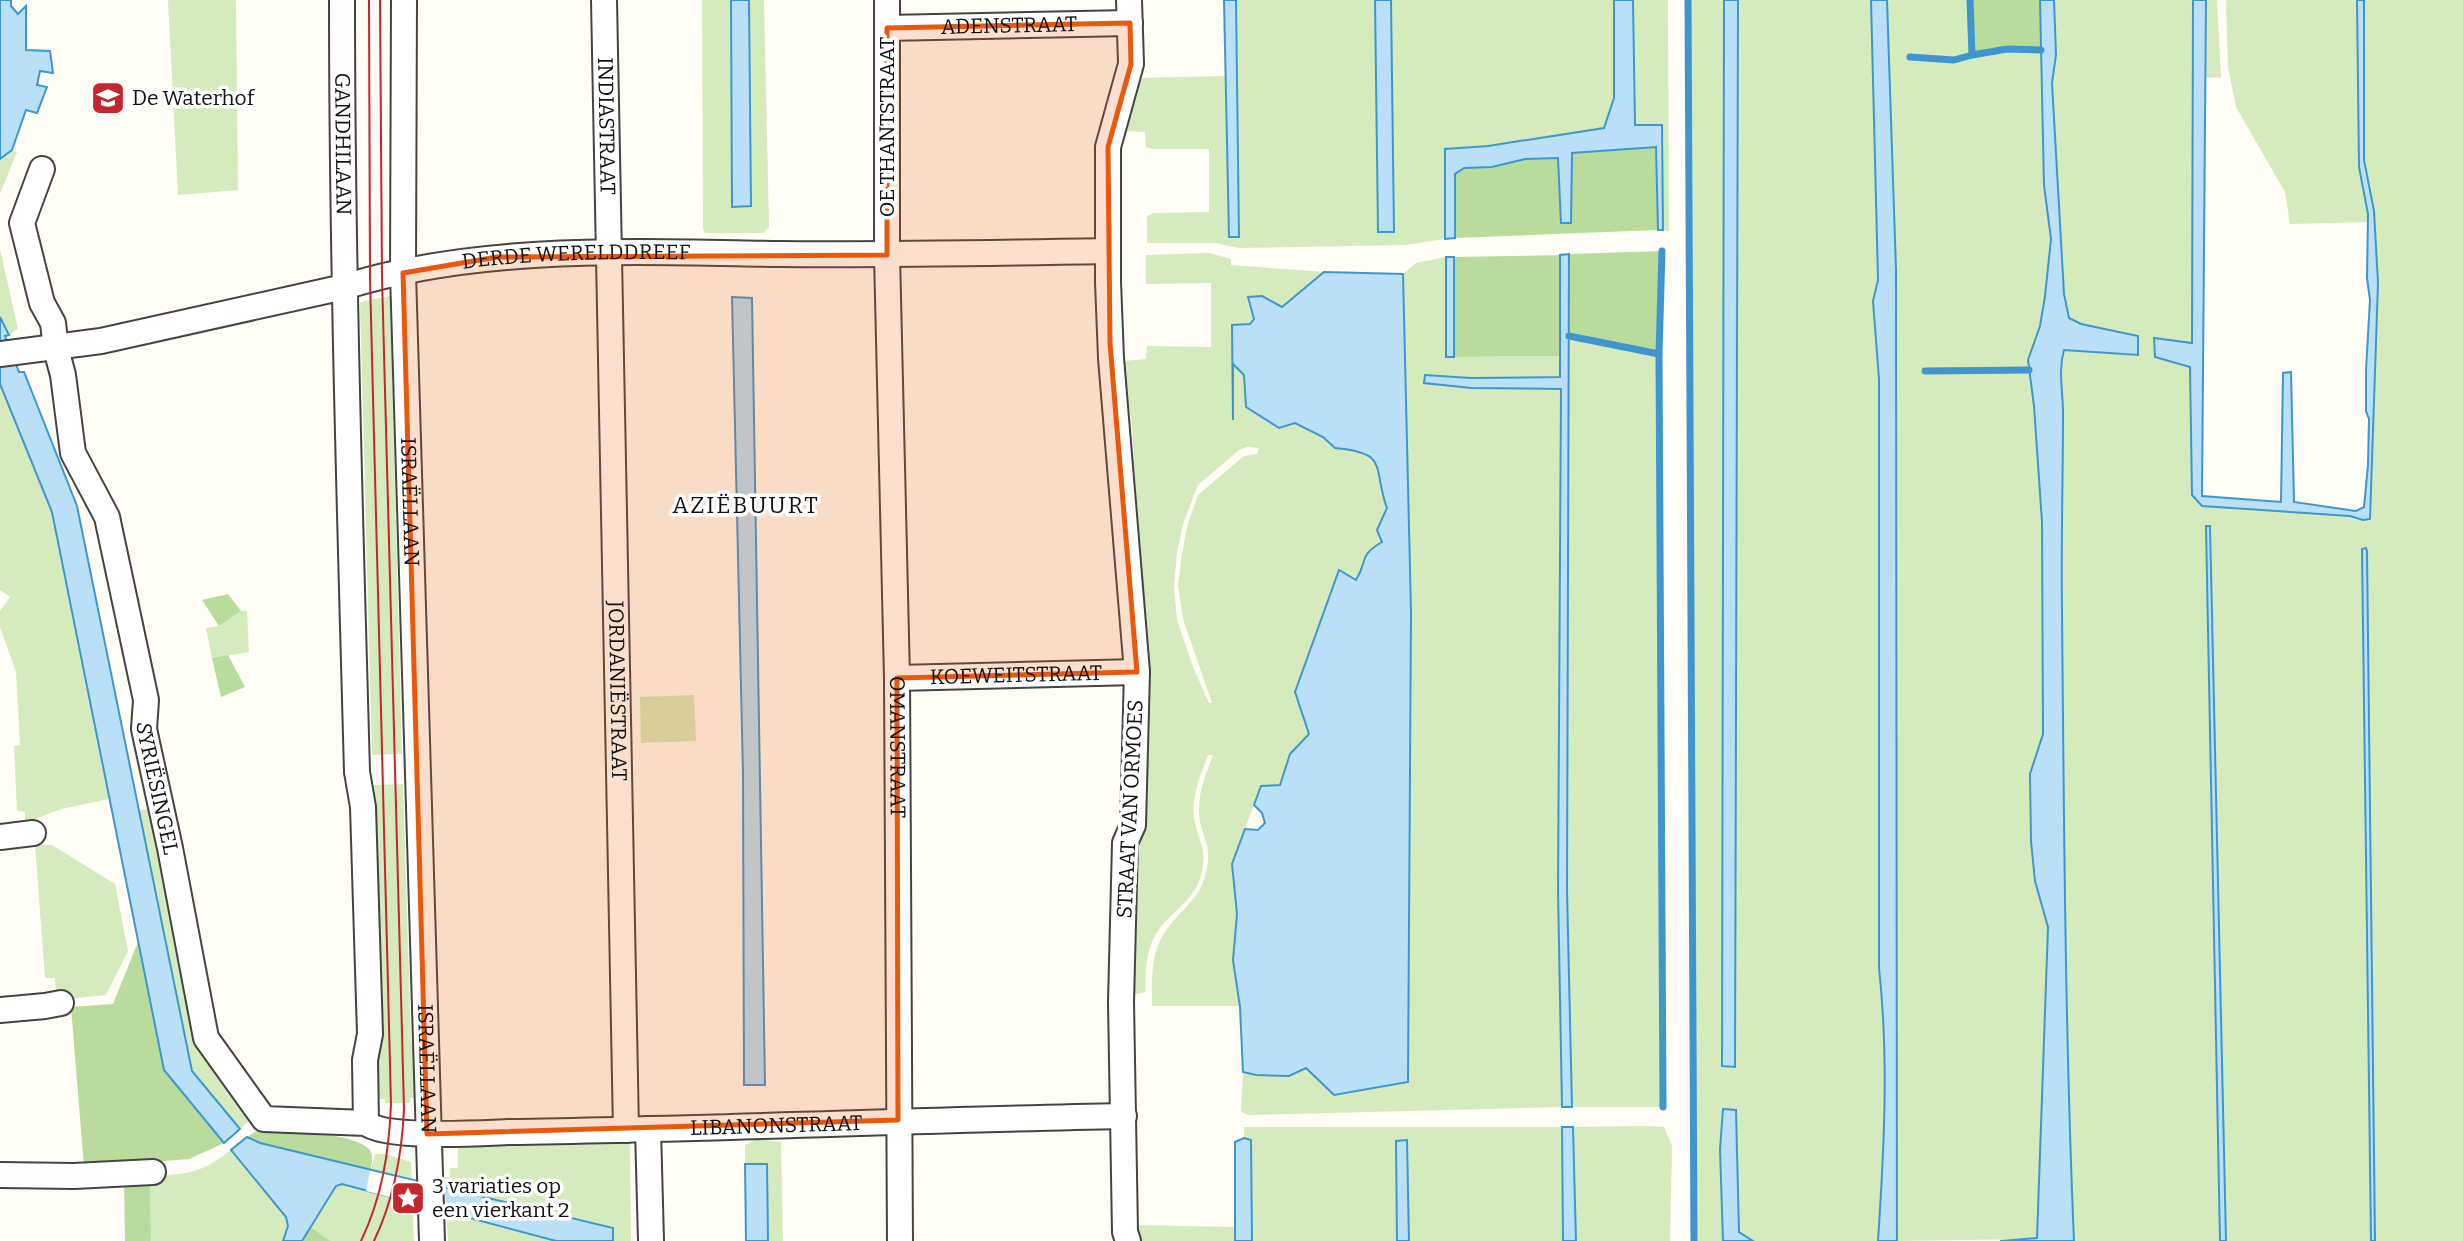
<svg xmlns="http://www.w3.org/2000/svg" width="2463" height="1241" font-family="Bitter,serif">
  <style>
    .green { fill: #d5ebbd; fill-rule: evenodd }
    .forest { fill: #b9dc9c }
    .water { fill: #b9e0f7; stroke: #3f96cf; stroke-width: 2 }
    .pier { fill: #fffdf5 }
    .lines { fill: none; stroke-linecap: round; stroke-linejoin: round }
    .stream { stroke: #3f96cf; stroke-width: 7 }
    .minor-casing { stroke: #444; stroke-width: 28 }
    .minor { stroke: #fff; stroke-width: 24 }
    .tram { stroke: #c4262e; stroke-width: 2 }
    .marked { fill: #e8590c; fill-opacity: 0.2; stroke: #e8590c; stroke-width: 5; stroke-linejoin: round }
    .labels { text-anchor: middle; stroke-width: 7; stroke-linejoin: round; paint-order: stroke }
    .street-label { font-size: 21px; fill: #111; stroke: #fff }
    .poi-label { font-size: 21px; fill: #111; stroke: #fff; text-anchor: start }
    .neighbourhood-label { font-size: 23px; letter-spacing: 2px; fill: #111; stroke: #fff }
  </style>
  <rect width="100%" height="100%" fill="#fffdf5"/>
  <g class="green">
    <polygon points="168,0 236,0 238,190 178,195"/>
    <polygon points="702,0 731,0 733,207 751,206 749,0 764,0 769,227 763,233 705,233 703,228"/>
    <polygon points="1236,0 1375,0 1378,232 1394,231 1391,0 1614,0 1614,98 1604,128 1488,146 1445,149 1445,239 1405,245 1239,248 1215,243 1147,243 1147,216 1154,213 1209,212 1209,149 1153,149 1146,147 1145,132 1120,131 1136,78 1226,76 1229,237 1239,237"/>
    <polygon points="1633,0 1668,0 1669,231 1663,230 1662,125 1635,126"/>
    <path d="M 1688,0 L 1724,0 L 1722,1065 L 1735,1066 L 1738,0 L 1871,0 L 1878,280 L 1873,301 L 1879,379 L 1879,968 C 1889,1059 1884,1150 1878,1241 L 1753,1241 L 1739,1232 L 1736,1110 L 1723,1109 L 1720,1149 L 1723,1241 L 1694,1241 Z"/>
    <polygon points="1887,0 1970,0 1972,55 2007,49 2041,50 2044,185 2051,239 2045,296 2040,326 2028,361 2034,406 2042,522 2043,734 2030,774 2031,841 2035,881 2048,927 2037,1239 1897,1241 1896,270"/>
    <path d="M 2054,0 L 2193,0 L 2192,344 L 2154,339 L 2155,357 L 2190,366 L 2192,495 L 2202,506 L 2350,516 L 2363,520 L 2370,518 L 2378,283 L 2374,211 L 2364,160 L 2364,0 L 2463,0 L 2463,1241 L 2375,1241 L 2367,551 L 2363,548 L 2371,1241 L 2226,1241 L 2209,526 L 2206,527 L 2220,1241 L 2074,1241 C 2065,1041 2064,841 2062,641 C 2061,565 2063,489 2063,413 C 2063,391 2059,371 2063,350 L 2138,355 L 2138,337 L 2081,324 L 2069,318 L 2064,294 L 2052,83 L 2056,55 Z"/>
    <polygon points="2206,0 2217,0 2221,78 2206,77"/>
    <polygon points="2226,0 2357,0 2359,167 2365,189 2368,222 2290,224 2285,192 2236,107 2228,68"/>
    <polygon points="12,150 17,152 0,194 0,160"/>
    <polygon points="0,249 18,329 9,335 0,317"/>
    <path d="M 1210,253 L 1231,259 L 1231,265 L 1324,272 L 1282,307 L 1262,296 L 1254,319 L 1250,324 L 1244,375 L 1246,407 L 1279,428 L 1295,423 L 1323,437 L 1335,448 C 1390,453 1372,467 1387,508 L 1381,524 L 1382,542 L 1364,558 L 1364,567 L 1355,580 L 1339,570 L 1295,692 L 1309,734 L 1290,754 L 1280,785 L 1261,786 L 1232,864 L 1237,914 L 1233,960 L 1240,1006 L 1152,1006 C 1152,978 1150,951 1168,928 C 1180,911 1200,898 1205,876 C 1214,845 1201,839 1199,813 C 1198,792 1206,774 1213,755 L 1208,755 C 1201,775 1191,796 1194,817 C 1198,842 1208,848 1201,875 C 1193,904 1168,913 1156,934 C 1145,952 1146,972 1145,992 L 1130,996 L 1145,676 L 1132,427 L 1123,361 L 1146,359 L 1147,346 L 1211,347 L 1211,283 L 1146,284 L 1146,255 ZM 1247,447 L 1259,448 L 1257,454 L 1244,456 L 1198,495 L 1188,523 L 1182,553 L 1178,585 L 1183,619 L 1212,703 L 1209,703 L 1193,667 L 1177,620 L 1174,586 L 1177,553 L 1183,524 L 1198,485 L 1239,450 Z"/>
    <polygon points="1446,257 1446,357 1561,356 1560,377 1471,378 1425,375 1424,383 1471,388 1561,389 1558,890 1562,1107 1249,1115 1241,1112 1243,1072 1256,1075 1306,1068 1408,1082 1411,612 1403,274 1416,263"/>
    <polygon points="390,296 402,754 372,755 360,302"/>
    <polygon points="1569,336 1659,354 1663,1107 1572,1107 1567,890"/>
    <polygon points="0,384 52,512 109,799 61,809 25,823 25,812 17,811 14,746 20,745 16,672 0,627 0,611 10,597 0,590"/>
    <polygon points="241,611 247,611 249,652 212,658 206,628 219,626"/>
    <polygon points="694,695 696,741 641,743 640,697"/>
    <polygon points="403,784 411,1038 415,1062 416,1098 410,1098 410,1103 385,1103 385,1099 376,1099 375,1060 380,1036 373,785"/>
    <polygon points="152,808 197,1043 250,1120 240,1129 192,1071 139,811"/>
    <polygon points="35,845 52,845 115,884 128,951 106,995 56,1000 55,978 45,978"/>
    <polygon points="1646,1126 1664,1127 1672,1146 1670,1241 1576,1241 1573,1127"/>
    <polygon points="1244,1127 1562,1127 1563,1241 1409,1241 1407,1140 1396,1142 1397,1241 1252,1241 1251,1140 1244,1138"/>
    <polygon points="758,1139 781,1142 783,1241 768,1241 767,1164 745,1164 745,1145"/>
    <polygon points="630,1143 631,1241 613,1241 612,1227 445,1188 445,1177 450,1177 450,1168 458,1168 458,1146"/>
    <path d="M 231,1150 L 286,1217 L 288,1226 L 283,1241 L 151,1241 L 150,1176 C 188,1174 200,1174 231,1150 Z"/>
    <polygon points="375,1154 385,1154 411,1162 414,1241 330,1241 311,1227 336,1186 342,1184 366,1190"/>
    <polygon points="446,1212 556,1241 448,1241"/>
    <polygon points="1133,1225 1234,1227 1235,1241 1138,1241"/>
  </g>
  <g class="forest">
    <polygon points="1970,0 2040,0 2041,50 2007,49 1972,55"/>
    <polygon points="1657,147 1658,230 1455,238 1455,174 1464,168 1492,167 1525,159 1558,158 1561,223 1571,223 1572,153"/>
    <polygon points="1662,251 1659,354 1569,336 1569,254"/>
    <polygon points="1560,255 1561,356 1454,357 1454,257"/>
    <polygon points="228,594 241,611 219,626 202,600"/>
    <polygon points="228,655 245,687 221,697 212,658"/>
    <polygon points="138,942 164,1070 224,1143 189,1159 84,1167 71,1007 113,1004"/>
    <path d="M 259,1129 C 284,1131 353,1132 369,1149 C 374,1155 372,1163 370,1171 L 260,1143 L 247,1137 Z"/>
    <polygon points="150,1176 151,1241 125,1241 124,1177"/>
    <polygon points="311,1227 330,1241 302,1241"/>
  </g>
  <g class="water">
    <polygon points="0,0 11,0 11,6 18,14 26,6 26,50 50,51 53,73 40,71 37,85 47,87 37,113 26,110 12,150 0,159"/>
    <polygon points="731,0 749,0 751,206 732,207"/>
    <polygon points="1224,0 1236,0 1239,237 1229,237"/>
    <polygon points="1375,0 1391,0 1394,232 1378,232"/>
    <polygon points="1614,0 1633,0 1635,125 1662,125 1663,230 1658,230 1656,147 1572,153 1571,223 1561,223 1558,158 1525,159 1492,167 1464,168 1455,174 1455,238 1445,239 1445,149 1488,146 1604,128 1614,98"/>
    <polygon points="1724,0 1738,0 1735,1067 1722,1066"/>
    <path d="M 1871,0 L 1887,0 L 1896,270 L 1897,1241 L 1878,1241 C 1884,1150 1889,1059 1879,968 L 1879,379 L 1873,301 L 1878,280 Z"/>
    <path d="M 2040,0 L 2054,0 L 2056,55 L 2052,83 L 2064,294 L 2069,318 L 2081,324 L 2138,336 L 2138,355 L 2064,350 C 2058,371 2063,391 2063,413 C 2063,478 2061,544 2062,609 C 2064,820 2065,1031 2074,1241 L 2000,1241 L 2037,1238 L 2048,927 L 2035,881 L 2031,841 L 2030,774 L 2043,734 L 2042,522 L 2034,406 L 2028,360 L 2040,326 L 2045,296 L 2051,239 L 2044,185 Z"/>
    <polygon points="2193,0 2206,0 2202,496 2281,502 2283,373 2291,372 2294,502 2356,511 2364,507 2368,465 2369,419 2366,411 2366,370 2370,300 2367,278 2368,214 2359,167 2357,0 2364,0 2364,160 2374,211 2378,283 2370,519 2363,520 2350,516 2202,506 2192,495 2190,367 2155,357 2154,338 2192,343"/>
    <polygon points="1569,254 1567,890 1572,1107 1562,1107 1558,890 1561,389 1471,388 1424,383 1425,375 1471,378 1560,377 1560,255"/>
    <rect x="1446" y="257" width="8" height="100"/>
    <path d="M 1324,272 L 1403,274 L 1411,612 L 1408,1082 L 1334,1095 L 1306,1068 L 1289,1076 L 1256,1075 L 1243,1072 L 1240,1007 L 1233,960 L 1237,914 L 1232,864 L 1245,829 L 1258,830 L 1265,823 L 1262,813 L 1254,805 L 1261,786 L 1280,785 L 1290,754 L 1309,734 L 1295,692 L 1339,570 L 1356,580 C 1369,559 1357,557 1382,542 L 1377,530 L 1387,508 C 1372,467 1390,453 1335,448 L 1323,437 L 1295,423 L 1279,428 L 1246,407 L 1244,375 L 1233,364 L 1233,420 L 1232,325 L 1250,324 L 1254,319 L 1248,297 L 1262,296 L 1282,307 Z"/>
    <polygon points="732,297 752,298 765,1085 744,1085 743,773"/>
    <polygon points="0,317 9,335 5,336 19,372 24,372 77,506 192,1071 240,1129 224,1143 164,1070 52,512 0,384"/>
    <polygon points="2206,526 2210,526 2226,1241 2220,1241"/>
    <polygon points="2366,548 2367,551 2375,1241 2371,1241 2362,549"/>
    <polygon points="1723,1109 1736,1110 1739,1232 1753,1241 1723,1241 1720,1149"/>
    <polygon points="1562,1127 1573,1127 1576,1241 1563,1241"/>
    <polygon points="247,1137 260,1143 613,1228 613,1241 556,1241 342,1184 336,1186 302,1241 283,1241 288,1226 286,1217 231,1150"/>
    <polygon points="1244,1138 1251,1140 1252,1241 1235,1241 1235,1142"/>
    <polygon points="1407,1140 1409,1241 1397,1241 1396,1141"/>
    <polygon points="745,1164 767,1164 768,1241 746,1241"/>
  </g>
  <polygon class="pier" points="370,1171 445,1188 446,1212 366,1191"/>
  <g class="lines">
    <g class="stream">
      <polyline points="1688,0 1694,1241"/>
      <polyline points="1970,0 1972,55 2007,49 2041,50"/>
      <polyline points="1910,57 1954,60 1972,55"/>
      <polyline points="1569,336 1659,354 1662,251"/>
      <polyline points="1659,354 1663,1107"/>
      <polyline points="1925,371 2029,370"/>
    </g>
    <g class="minor-casing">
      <g id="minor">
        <path id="s1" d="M 342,0 C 342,257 350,515 357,772 L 363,807 L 370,1034 L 365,1060 L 366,1123"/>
        <path id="s2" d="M 404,0 L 403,273 L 432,1241"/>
        <path id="s3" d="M 604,0 L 626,1130"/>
        <path id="s4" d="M 887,0 L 887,255 L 897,678 L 900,1241"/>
        <path id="s5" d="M 887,28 L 1130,23"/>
        <path id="s6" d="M 42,169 L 22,223 L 42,303 L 53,323 L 56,349 L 63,375 L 73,453 L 107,517 L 146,700 L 144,729 L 170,848 L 206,1038 L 264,1119 L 366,1123 C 385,1139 481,1133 508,1132 C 713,1129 919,1120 1124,1116"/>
        <path id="s7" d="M 0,354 L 101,341 L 344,287 C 480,244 639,252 780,254 C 890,255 999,253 1108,251"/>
        <path id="s8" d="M 897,678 L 1137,672"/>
        <polyline points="0,837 33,833"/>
        <polyline points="0,1010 45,1006 61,1003"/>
        <polyline points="648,1129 651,1241"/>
        <polyline points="0,1175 74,1176 153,1172"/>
        <polyline points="1128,1241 1125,1232 1121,1002 1125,843 1133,825 1137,672 1111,358 1108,282 1108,147 1131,64 1129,0"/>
      </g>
    </g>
    <use href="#minor" class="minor"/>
    <g class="tram">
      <path d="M 361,1241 C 382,1197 389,1153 391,1104 L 370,279 L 369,0"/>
      <path d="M 374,1241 C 394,1199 402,1155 404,1109 L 382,277 L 380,0"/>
    </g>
  </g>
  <path class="marked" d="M 1130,23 L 1131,64 L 1108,147 L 1110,343 L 1137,672 L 897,678 L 898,1120 L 427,1134 L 403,273 L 497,257 L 887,255 L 887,28 Z"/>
  <defs>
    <g id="school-square" transform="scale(1.75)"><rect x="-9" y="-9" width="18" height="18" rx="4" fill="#c4262e" stroke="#fff"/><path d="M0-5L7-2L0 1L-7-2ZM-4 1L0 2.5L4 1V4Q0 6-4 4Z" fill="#fff"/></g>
    <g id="sight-square" transform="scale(1.75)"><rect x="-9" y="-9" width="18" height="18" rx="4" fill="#c4262e" stroke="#fff"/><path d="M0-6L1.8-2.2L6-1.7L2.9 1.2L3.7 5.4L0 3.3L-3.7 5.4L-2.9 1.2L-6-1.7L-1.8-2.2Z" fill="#fff"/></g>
  </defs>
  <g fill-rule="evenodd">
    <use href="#school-square" x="108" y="98"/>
    <use href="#sight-square" x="408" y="1198"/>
  </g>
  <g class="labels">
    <g class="street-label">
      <text dy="7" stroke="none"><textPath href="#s5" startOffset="122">ADENSTRAAT</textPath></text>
      <text dy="7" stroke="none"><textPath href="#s3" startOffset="126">INDIASTRAAT</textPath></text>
      <text transform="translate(887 127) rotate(-90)" y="7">OE THANTSTRAAT</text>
      <text dy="7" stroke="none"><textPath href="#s1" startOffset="144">GANDHILAAN</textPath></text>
      <text dy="7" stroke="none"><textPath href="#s7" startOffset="586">DERDE WERELDDREEF</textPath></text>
      <text dy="7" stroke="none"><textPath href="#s2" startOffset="502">ISRAËLLAAN</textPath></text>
      <text dy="7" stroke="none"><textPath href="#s8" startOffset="119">KOEWEITSTRAAT</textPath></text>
      <text dy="7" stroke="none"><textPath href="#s3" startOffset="691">JORDANIËSTRAAT</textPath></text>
      <text dy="7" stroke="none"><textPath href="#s4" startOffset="747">OMANSTRAAT</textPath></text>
      <text dy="7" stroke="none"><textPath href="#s6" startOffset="644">SYRIËSINGEL</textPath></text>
      <text transform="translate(1130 809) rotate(-87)" y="7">STRAAT VAN ORMOES</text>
      <text dy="7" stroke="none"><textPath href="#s2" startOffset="1069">ISRAËLLAAN</textPath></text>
      <text dy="7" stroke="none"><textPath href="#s6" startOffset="1512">LIBANONSTRAAT</textPath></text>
    </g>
    <g class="poi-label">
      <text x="132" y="105">De Waterhof</text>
      <text x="432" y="1193">3 variaties op<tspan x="432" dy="24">een vierkant 2</tspan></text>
    </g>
    <g class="neighbourhood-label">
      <text x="746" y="513">AZIËBUURT</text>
    </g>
  </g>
</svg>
